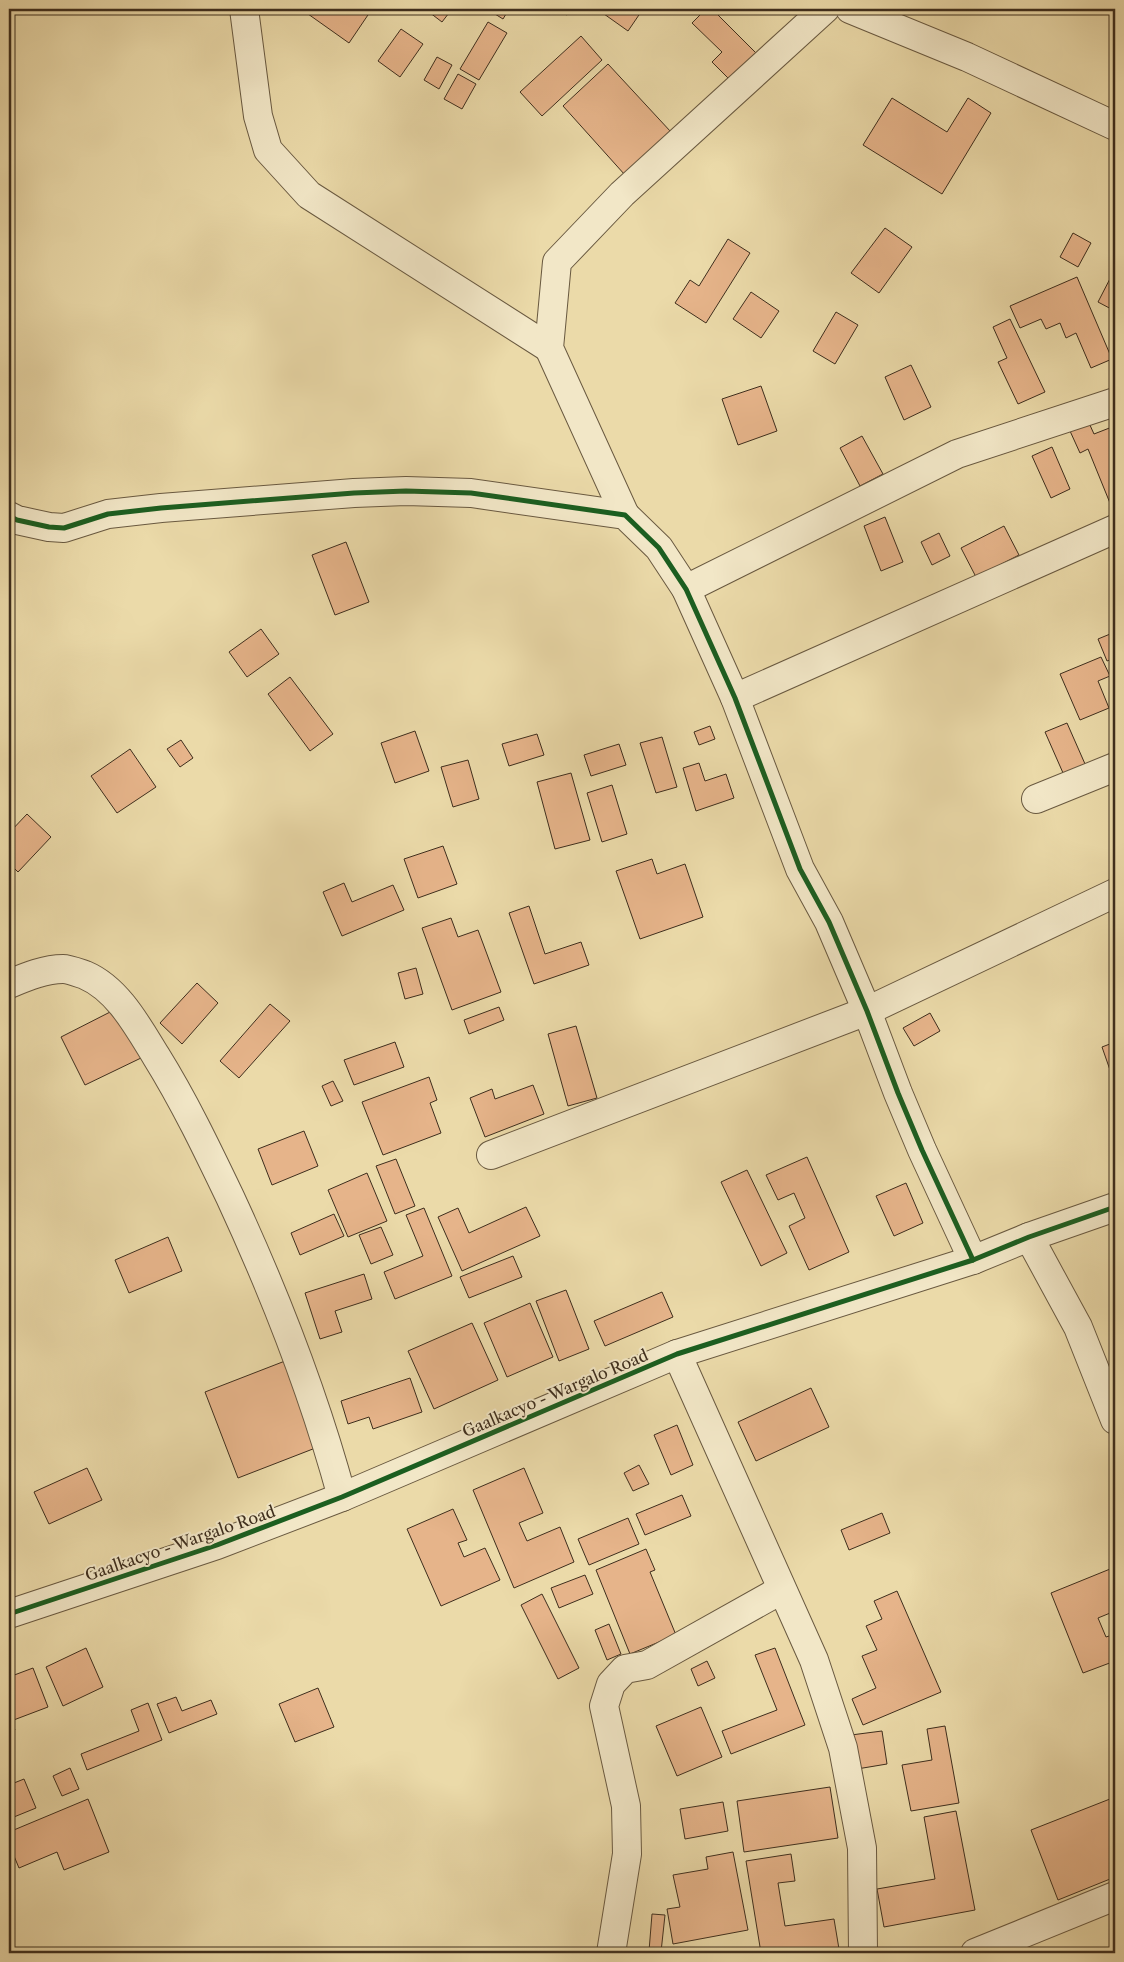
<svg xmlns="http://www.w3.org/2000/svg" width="1124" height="1962" font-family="'Libre Caslon Text',serif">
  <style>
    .building { fill: #e6b48a; stroke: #3e2e1d }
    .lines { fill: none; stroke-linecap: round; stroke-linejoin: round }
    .street-casing { stroke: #695940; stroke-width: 30 }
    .street { stroke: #f2e7c7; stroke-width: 28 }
    .cycleway-casing { stroke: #f2e7c7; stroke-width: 8 }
    .cycleway { stroke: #1b5e20; stroke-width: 5 }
    .labels { text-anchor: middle; stroke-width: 4; stroke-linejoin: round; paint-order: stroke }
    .street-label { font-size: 16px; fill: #3e2e1d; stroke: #f2e7c7 }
  </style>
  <rect width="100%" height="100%" fill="#ebdaa9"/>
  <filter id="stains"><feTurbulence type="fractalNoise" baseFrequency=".004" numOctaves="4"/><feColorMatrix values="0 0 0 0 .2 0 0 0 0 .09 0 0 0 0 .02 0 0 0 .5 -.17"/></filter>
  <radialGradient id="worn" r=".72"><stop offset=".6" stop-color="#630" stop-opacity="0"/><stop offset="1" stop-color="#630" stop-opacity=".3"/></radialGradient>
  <g class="building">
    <polygon points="301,9 372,9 349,43"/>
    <polygon points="425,9 452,9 442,22"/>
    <polygon points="487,9 509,9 503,19"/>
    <polygon points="557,9 571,9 567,15"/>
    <polygon points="597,9 643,9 628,31"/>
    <polygon points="706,9 712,9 761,58 735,85 712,62 722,52 692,23"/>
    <polygon points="488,22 507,33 479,80 460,69"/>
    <polygon points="401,29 423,44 400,77 378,61"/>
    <polygon points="581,36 602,60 542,116 520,92"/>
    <polygon points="437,57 452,65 439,89 424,80"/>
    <polygon points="608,64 671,132 625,175 563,106"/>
    <polygon points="458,74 476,84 462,109 444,99"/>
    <polygon points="892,98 947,132 968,98 991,113 942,194 863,145"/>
    <polygon points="885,228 912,247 879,293 851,273"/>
    <polygon points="1073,233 1091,243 1078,267 1060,257"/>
    <polygon points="728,239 750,253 706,323 675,303 690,280 699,286"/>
    <polygon points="1115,269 1115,311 1098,302"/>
    <polygon points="1077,277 1112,359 1091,368 1076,333 1066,338 1060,323 1046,329 1041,319 1020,328 1010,306"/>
    <polygon points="751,292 779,311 761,338 733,319"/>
    <polygon points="836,312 858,325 835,364 813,351"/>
    <polygon points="1010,319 1045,392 1018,404 998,362 1007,358 993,327"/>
    <polygon points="911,365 931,407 904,420 885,377"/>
    <polygon points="761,386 777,431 738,445 722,399"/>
    <polygon points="1089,423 1094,434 1112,427 1115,434 1115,506 1112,508 1088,449 1080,453 1070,431"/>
    <polygon points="862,436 883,474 860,486 840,448"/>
    <polygon points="1052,447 1070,489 1051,498 1032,456"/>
    <polygon points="885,517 903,562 881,571 864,526"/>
    <polygon points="1004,526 1019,555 976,577 961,548"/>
    <polygon points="939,533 950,556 932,565 921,542"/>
    <polygon points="346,542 369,602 335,615 312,555"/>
    <polygon points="261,629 279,654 247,677 229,652"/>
    <polygon points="1115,632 1115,658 1107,661 1098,639"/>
    <polygon points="1101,657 1110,676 1098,681 1109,708 1080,720 1060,674"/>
    <polygon points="290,677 333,734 310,751 268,694"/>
    <polygon points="1067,723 1089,773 1067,782 1045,732"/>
    <polygon points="710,726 715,739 699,745 694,732"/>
    <polygon points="415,731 429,771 395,783 381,743"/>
    <polygon points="537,734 544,755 509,766 502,744"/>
    <polygon points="662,737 677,787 656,793 640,743"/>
    <polygon points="181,740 193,758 180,767 167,749"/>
    <polygon points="619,744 626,765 591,776 584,755"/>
    <polygon points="130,749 156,787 117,813 91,776"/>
    <polygon points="468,760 479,799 453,807 441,767"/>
    <polygon points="699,763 705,781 726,774 734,798 696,811 683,768"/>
    <polygon points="571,773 590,840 555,849 537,782"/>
    <polygon points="612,785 627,834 602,842 587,793"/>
    <polygon points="27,814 51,837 18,872 9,863 9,833"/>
    <polygon points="443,846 457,884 418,898 404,859"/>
    <polygon points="652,859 657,874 685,864 703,917 640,939 616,871"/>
    <polygon points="344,883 352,902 393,885 404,910 342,936 323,892"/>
    <polygon points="529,906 545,954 581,942 589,965 534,984 509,913"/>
    <polygon points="451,918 458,937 478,930 501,992 452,1010 422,928"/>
    <polygon points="416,968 423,994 405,999 398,973"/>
    <polygon points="197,983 218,1003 182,1044 160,1023"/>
    <polygon points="270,1004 290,1021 239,1078 220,1061"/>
    <polygon points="499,1007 504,1020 469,1034 464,1020"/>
    <polygon points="116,1009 141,1058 85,1085 61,1037"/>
    <polygon points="930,1013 940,1031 914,1046 903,1028"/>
    <polygon points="576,1026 597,1098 568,1106 548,1034"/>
    <polygon points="395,1042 404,1067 354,1085 344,1060"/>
    <polygon points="1115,1042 1115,1068 1110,1070 1102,1047"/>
    <polygon points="429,1077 437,1100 430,1103 441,1133 383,1155 362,1102"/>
    <polygon points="333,1081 343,1101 331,1106 322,1086"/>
    <polygon points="533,1085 544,1114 485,1137 470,1098 492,1089 495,1099"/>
    <polygon points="304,1131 318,1166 272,1185 258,1149"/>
    <polygon points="807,1157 849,1252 809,1270 789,1226 805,1218 794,1193 778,1200 766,1175"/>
    <polygon points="396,1159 415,1206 395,1214 376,1166"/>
    <polygon points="747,1170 787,1253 761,1266 721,1182"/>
    <polygon points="367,1173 387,1221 348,1237 328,1190"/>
    <polygon points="906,1183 923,1223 894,1236 876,1196"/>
    <polygon points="526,1207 540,1236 462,1271 438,1217 458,1208 469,1233"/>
    <polygon points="424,1208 452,1276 395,1299 384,1272 423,1256 406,1215"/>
    <polygon points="334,1214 344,1236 300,1255 291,1233"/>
    <polygon points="381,1227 393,1255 371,1264 359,1235"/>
    <polygon points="168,1237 182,1271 129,1293 115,1260"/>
    <polygon points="513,1256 522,1277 469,1298 460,1277"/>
    <polygon points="364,1274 372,1299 335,1311 342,1332 320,1339 305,1293"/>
    <polygon points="566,1290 589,1349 559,1361 536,1301"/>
    <polygon points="662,1292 673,1317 605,1346 594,1321"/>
    <polygon points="530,1303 553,1357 507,1377 484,1323"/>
    <polygon points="472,1323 498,1380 434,1409 408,1351"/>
    <polygon points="285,1361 318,1447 238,1478 205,1392"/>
    <polygon points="410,1378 422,1412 373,1429 369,1417 348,1424 341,1401"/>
    <polygon points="811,1388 829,1427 756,1461 738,1422"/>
    <polygon points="677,1425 693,1465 671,1475 654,1435"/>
    <polygon points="639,1465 649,1484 633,1491 624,1473"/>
    <polygon points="87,1468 102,1500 49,1524 34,1492"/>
    <polygon points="524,1468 543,1513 519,1523 527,1541 560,1527 574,1562 514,1588 473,1490"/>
    <polygon points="682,1495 691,1516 645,1535 636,1514"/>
    <polygon points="453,1509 467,1540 458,1543 464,1557 485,1548 500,1580 441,1606 407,1529"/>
    <polygon points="882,1513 890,1533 849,1550 841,1530"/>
    <polygon points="628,1518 639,1544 589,1565 578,1539"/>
    <polygon points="646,1549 655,1570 650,1572 676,1635 630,1654 596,1570"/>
    <polygon points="1115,1567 1115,1611 1098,1618 1106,1637 1115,1634 1115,1661 1083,1673 1051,1593"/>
    <polygon points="585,1575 593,1594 559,1608 551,1588"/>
    <polygon points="897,1591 941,1692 863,1725 852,1699 876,1688 862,1656 877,1650 866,1626 882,1619 874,1601"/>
    <polygon points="542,1594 579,1668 558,1679 521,1605"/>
    <polygon points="609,1624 621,1654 607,1660 595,1630"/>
    <polygon points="86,1648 103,1687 63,1706 46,1667"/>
    <polygon points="775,1648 805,1725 731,1754 722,1731 777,1710 755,1655"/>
    <polygon points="707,1661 715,1678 698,1686 691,1669"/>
    <polygon points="33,1668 48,1707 11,1721 15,1730 9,1732 9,1677"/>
    <polygon points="318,1688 334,1727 295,1742 279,1704"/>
    <polygon points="176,1697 182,1711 211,1700 217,1714 169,1733 157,1704"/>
    <polygon points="148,1703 162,1740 87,1770 81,1754 139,1731 131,1710"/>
    <polygon points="701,1707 722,1757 677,1776 656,1726"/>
    <polygon points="945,1726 959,1803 911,1811 902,1765 932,1760 927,1729"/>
    <polygon points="882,1731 887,1764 857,1769 851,1735"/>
    <polygon points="70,1768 79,1789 62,1796 53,1776"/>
    <polygon points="24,1779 36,1808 9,1819 9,1785"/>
    <polygon points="830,1787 838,1838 744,1852 737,1801"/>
    <polygon points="1115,1797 1115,1877 1058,1900 1031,1830"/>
    <polygon points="88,1799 109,1852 64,1870 57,1852 19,1868 9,1844 9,1832"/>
    <polygon points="723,1802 728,1831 685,1839 680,1809"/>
    <polygon points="956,1811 975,1910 884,1927 877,1889 935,1879 924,1817"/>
    <polygon points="733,1852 748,1930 673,1944 667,1909 680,1907 673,1875 708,1869 706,1857"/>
    <polygon points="791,1854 795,1881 778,1883 785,1926 834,1919 839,1949 810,1953 761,1953 746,1861"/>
    <polygon points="652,1914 665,1915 661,1952 649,1951"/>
  </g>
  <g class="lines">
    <g class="street-casing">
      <g id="street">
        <polyline points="244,9 258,116 268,150 309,195 549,348"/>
        <polyline points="850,9 967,57 1115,126"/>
        <polyline points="625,515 549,348 557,262 622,194 825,9"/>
        <polyline points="9,516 17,520 49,527 64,528 108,514 161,508 354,493 406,491 471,493 625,515 659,548 686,589 735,698 800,869 829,922 867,1011 898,1093 922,1150 973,1260"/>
        <polyline points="686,589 957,454 1115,402"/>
        <polyline points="735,698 1115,529"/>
        <polyline points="1036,799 1115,767"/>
        <path d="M 9,984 C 26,977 45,969 63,969 C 69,969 79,973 85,975 C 118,989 138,1027 156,1056 C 184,1101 207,1149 230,1197 C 275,1294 314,1394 342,1497"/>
        <polyline points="491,1155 867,1011 1115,893"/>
        <polyline points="1029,1237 1078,1327 1115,1420"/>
        <polyline points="677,1354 814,1660 843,1748 862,1848 863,1953"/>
        <polyline points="9,1614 217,1545 342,1497 677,1354 973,1260 1029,1237 1115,1207"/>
        <polyline points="611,1953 627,1854 626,1806 604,1706 611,1684 625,1669 647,1665 781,1590"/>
        <polyline points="975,1953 1115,1896"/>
      </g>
    </g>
    <use href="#street" class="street"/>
    <g class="cycleway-casing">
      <g id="cycleway">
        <polyline points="9,516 17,520 49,527 64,528 108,514 161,508 354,493 406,491 471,493 625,515 659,548 686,589 735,698 800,869 829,922 867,1011 898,1093 922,1150 973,1260"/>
        <polyline points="9,1614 217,1545 342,1497 677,1354 973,1260 1029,1237 1115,1207"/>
      </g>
    </g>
    <use href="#cycleway" class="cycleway"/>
  </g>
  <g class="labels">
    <g class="street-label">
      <text transform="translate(555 1393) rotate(-23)" y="6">Gaalkacyo - Wargalo Road</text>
      <text transform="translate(180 1543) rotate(-19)" y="6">Gaalkacyo - Wargalo Road</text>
    </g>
  </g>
  <rect width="1124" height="1962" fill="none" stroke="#ebdaa9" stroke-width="30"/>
  <rect x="10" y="10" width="1104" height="1942" fill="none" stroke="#3e2e1d" stroke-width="2.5"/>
  <rect x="15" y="15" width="1094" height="1932" fill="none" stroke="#3e2e1d"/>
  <rect width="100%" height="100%" filter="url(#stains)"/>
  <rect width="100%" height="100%" fill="url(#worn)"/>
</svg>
